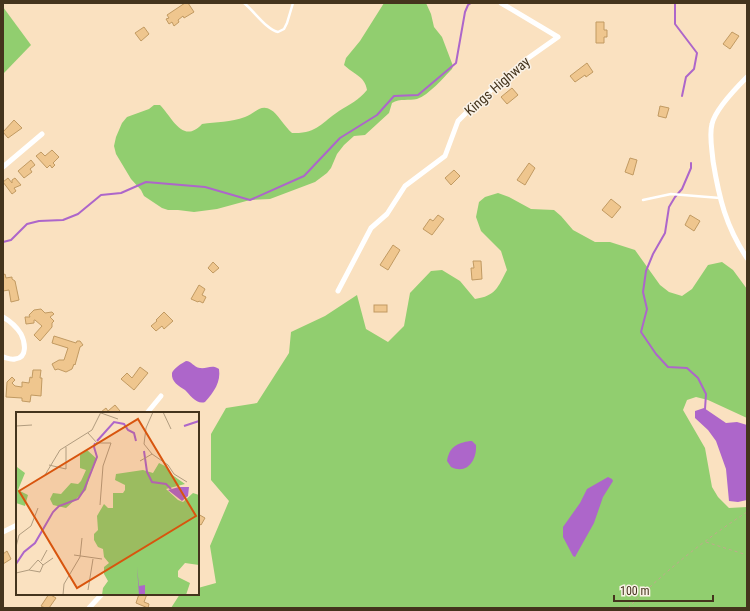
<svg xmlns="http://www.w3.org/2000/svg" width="750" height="611" font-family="'Roboto Condensed',sans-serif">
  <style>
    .green { fill: #91ce6f }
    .water { fill: #ad66ca }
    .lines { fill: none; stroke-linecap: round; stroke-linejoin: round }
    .stream { stroke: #ad66ca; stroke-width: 2 }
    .building { fill: #efc68e; stroke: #c19a62 }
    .path { stroke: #c0aa8c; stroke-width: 1; stroke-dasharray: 3 3; stroke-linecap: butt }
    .lane { stroke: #fff; stroke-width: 2.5 }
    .street { stroke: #fff; stroke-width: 5 }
    .labels { text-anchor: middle; stroke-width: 3; stroke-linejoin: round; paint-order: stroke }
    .street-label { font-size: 14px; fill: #44341d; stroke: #f9f1e6 }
    .inset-river { fill: none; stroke: #ad66ca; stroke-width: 2 }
    .inset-road { fill: none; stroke: #b19c7f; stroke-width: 1 }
    .view { fill: #d8550e; fill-opacity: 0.15; stroke: #d8550e; stroke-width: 2 }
    .inset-edge { fill: none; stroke: #44341d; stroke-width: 2 }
  </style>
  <rect width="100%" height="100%" fill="#fae1c0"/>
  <g class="green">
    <path d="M 384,3 L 426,3 L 431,14 L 434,27 L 442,37 L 453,66 L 452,69 C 443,78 429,95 417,99 C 409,101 400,98 392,103 L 389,113 L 365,135 L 354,136 L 344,145 L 337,154 L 331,168 L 327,173 L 315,182 L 270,199 L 250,200 L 217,209 L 194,212 L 178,210 L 168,210 L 162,208 L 144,196 L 141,190 L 131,179 L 116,154 L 114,146 L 116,137 L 122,123 L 127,117 L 149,109 L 154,105 L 160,105 C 172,117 183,145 202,124 C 216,122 231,122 245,117 C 254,114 261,103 271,110 C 277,113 285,127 292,133 C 317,134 321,123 339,111 C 350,104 359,100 367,90 C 365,76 353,74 344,65 L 346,58 L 360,41 Z"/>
    <polygon points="3,7 31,45 3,74"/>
    <path d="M 498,193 L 509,197 L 531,209 L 554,210 L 561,216 L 573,230 L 595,242 L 610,242 L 635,250 L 660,285 L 669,292 L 682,296 L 692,289 L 708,265 L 722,262 L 733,270 L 747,289 L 747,418 L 708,400 L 696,397 L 687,400 L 683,410 L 705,448 L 712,487 L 718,497 L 729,508 L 747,507 L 747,608 L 171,608 L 180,594 L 198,594 L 198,588 L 216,583 L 210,546 L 229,501 L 211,480 L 211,434 L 226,408 L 257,403 L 289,353 L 291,332 L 325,316 L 357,295 L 366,329 L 388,342 L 404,326 L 410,293 L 431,271 L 442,270 L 460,281 L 475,299 C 496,296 498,287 507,270 L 501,251 L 481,231 L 476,217 L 479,202 L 485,197 Z"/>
  </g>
  <g class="water">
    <path d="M 186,361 C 192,361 193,367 200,368 C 207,369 212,364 219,369 C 221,382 214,392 205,402 C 197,405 190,395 185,390 C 179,386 171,382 172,373 C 173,369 182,363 186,361 Z"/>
    <polygon points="704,408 726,423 737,422 747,425 747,500 738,502 729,501 726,469 716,441 708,430 695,418 695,411"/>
    <path d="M 470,441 L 472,441 L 476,445 C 477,460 467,475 451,467 L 447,461 C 449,447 457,443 470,441 Z"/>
    <polygon points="608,477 612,479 613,481 603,497 594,523 575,557 573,556 563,537 563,527 580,503 587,489"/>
  </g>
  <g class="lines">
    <g class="stream">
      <polyline points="675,3 675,24 697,53 694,69 686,77 682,96"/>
      <polyline points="691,163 691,168 682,189 675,197 669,207 665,233 653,254 646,271 643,292 647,309 641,332 656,354 668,367 687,368 698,378 706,394 705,409"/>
      <polyline points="3,242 11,240 27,224 39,221 63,220 78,214 101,195 121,193 146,182 205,187 250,200 304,176 340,138 377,115 394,96 418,95 456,63 465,12 468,5 471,3"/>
    </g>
  </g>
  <g class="building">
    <polygon points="185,3 188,3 194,12 184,18 183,16 178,20 179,22 174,26 172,22 169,24 166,19 169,18 167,15"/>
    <polygon points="596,22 604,22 604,30 607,30 607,37 604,37 604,43 596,43"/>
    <polygon points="144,27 149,34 141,41 135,33"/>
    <polygon points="732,32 739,36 730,49 723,44"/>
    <polygon points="587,63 593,72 586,77 585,75 575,82 570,76"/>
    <polygon points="512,88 518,95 507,104 501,97"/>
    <polygon points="660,106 669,108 666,118 658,116"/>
    <polygon points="14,120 22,128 8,138 3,132"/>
    <polygon points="52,150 59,157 53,163 55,165 52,168 50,165 47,168 36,156 41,152 45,156"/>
    <polygon points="630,158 637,160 633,175 625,172"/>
    <polygon points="31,160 35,165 30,169 32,172 24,178 18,171"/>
    <polygon points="529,163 535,168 525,185 517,180"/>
    <polygon points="454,170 460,176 451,185 445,178"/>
    <polygon points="8,178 12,183 12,180 15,178 21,185 14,188 16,191 12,194 3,182"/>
    <polygon points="611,199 621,207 612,218 602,210"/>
    <polygon points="438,215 444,219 432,235 423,229 430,219 433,221"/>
    <polygon points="690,215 700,221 694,231 685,225"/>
    <polygon points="393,245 400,250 388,270 380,265"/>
    <polygon points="473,261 481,261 482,279 472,280 471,268 474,268"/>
    <polygon points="213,262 219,268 213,273 208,268"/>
    <polygon points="5,274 6,278 12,277 12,279 15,281 19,300 11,302 9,290 3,291 3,275"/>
    <polygon points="199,285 205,289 202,295 206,297 203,303 199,301 198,302 191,299"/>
    <rect x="374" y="305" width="13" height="7"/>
    <polygon points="41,309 45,313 52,312 54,314 50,317 54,321 52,323 52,327 40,341 34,335 42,326 35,320 34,320 34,323 26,324 25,317 30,317 29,315 34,310"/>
    <polygon points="164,312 173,321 164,329 162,326 156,331 151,326 157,321 156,320"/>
    <polygon points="54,336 76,343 77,341 80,341 83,345 80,347 75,365 74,364 72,369 66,372 58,369 55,370 52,364 59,360 64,360 68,348 52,343"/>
    <polygon points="140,367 148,373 134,390 121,379 127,373 132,378"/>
    <polygon points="33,370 41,370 40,378 42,378 41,396 31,395 30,402 22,401 22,398 6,397 7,382 12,377 15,380 12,383 15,386 22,387 22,382 29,383 30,377 32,378"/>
    <polygon points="115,405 120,411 118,413 102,413 101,412 106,408 108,411"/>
    <polygon points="198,514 205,518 201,525 198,523"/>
    <polygon points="7,551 11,559 3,564 3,554"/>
    <polygon points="49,594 56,598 49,608 45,608 41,606"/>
    <polygon points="139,594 147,594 144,602 149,604 148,608 136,603"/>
  </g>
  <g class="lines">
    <g class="path">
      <polyline points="706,542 747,555"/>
      <path d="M 628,608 C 664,572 704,540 747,512"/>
    </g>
    <g class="lane">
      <path d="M 244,3 C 254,11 267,30 278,32 L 284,29 L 287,23 L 293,3"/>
      <polyline points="643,200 671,194 720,198"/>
    </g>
    <g class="street">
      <path d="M 747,77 C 737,87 715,110 712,124 C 709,135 712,149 713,161 C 719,198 726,227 747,258"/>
      <polyline points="3,167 42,134"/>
      <polyline points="338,291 371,228 387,214 405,186 445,156 458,121 473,106 524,61 558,37 501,3"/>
      <path d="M 3,317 C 10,321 16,326 21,334 C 25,342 28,358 15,359 C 11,360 7,358 3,357"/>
      <polyline points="147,413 161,396"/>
      <polyline points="3,532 17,525"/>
      <polyline points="89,608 102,594"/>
    </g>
  </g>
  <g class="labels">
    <g class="street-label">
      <text transform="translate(497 86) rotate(-41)" y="5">Kings Highway</text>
    </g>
  </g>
  <g transform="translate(16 412)">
    <rect width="183" height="183" fill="#fae1c0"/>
    <path d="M 71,38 L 81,47 L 75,58 L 70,78 L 50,96 L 37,93 L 34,87 L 37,81 L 45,82 L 55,71 L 62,72 L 65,69 L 70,58 L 64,56 L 64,43 ZM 143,51 L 149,54 L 155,62 L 169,72 L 150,77 L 162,88 L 167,90 L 177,81 L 183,83 L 183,153 L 169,151 L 162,159 L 162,165 L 174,171 L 170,183 L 86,183 L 87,176 L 92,169 L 88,162 L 88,155 L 93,151 L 88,145 L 87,137 L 82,135 L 78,128 L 78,122 L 82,118 L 81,104 L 88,92 L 92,96 L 97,96 L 97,81 L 107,81 L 109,78 L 109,73 L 99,68 L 100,62 L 127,58 L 137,61 ZM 1,55 L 9,61 L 2,78 L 12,83 L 9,94 L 0,91 Z" fill="#91ce6f"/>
    <path d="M 163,75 L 173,75 L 172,84 L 166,89 L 152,78 ZM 121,155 L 123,174 L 129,173 L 129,183 L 123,183 Z" fill="#ad66ca"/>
    <path class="inset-river" d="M 168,14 L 183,9M 81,29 L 98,10 L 108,12 L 112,18 L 118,21 L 120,29M 128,39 L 131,60 L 136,70 L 150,72 L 155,77M 0,152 L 8,140 L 19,131 L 37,100 L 43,94 L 62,87 L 68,78 L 81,45 L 78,35 L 79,31"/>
    <path class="inset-road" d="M 137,0 L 130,16 L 128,32 L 136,42 L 152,53 L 158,62 L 171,70M 147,0 L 155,17M 85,1 L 102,7M 0,14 L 16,13M 72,21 L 81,31 L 95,31 L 87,54 L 84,93M 124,49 L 136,42M 33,53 L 50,57 L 50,35M 29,63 L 44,38 L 76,18 L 85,0M 0,135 L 3,123 L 15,114 L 22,96M 58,143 L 86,147M 22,148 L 27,153 L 24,160 L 13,158 ZM 25,149 L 31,138M 27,153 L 37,146M 0,161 L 13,158M 72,178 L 77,147M 47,183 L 48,172 L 64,145 L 66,126"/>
    <path class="view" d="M 122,7 L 180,104 L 61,176 L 3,79 Z"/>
    <rect width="183" height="183" class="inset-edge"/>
  </g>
  <rect width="750" height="611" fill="none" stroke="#44341d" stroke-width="8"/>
  <path d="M614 595v6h99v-6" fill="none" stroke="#44341d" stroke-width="2"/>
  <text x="620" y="595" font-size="12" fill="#44341d" stroke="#f9f1e6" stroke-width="3" paint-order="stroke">100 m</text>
</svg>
